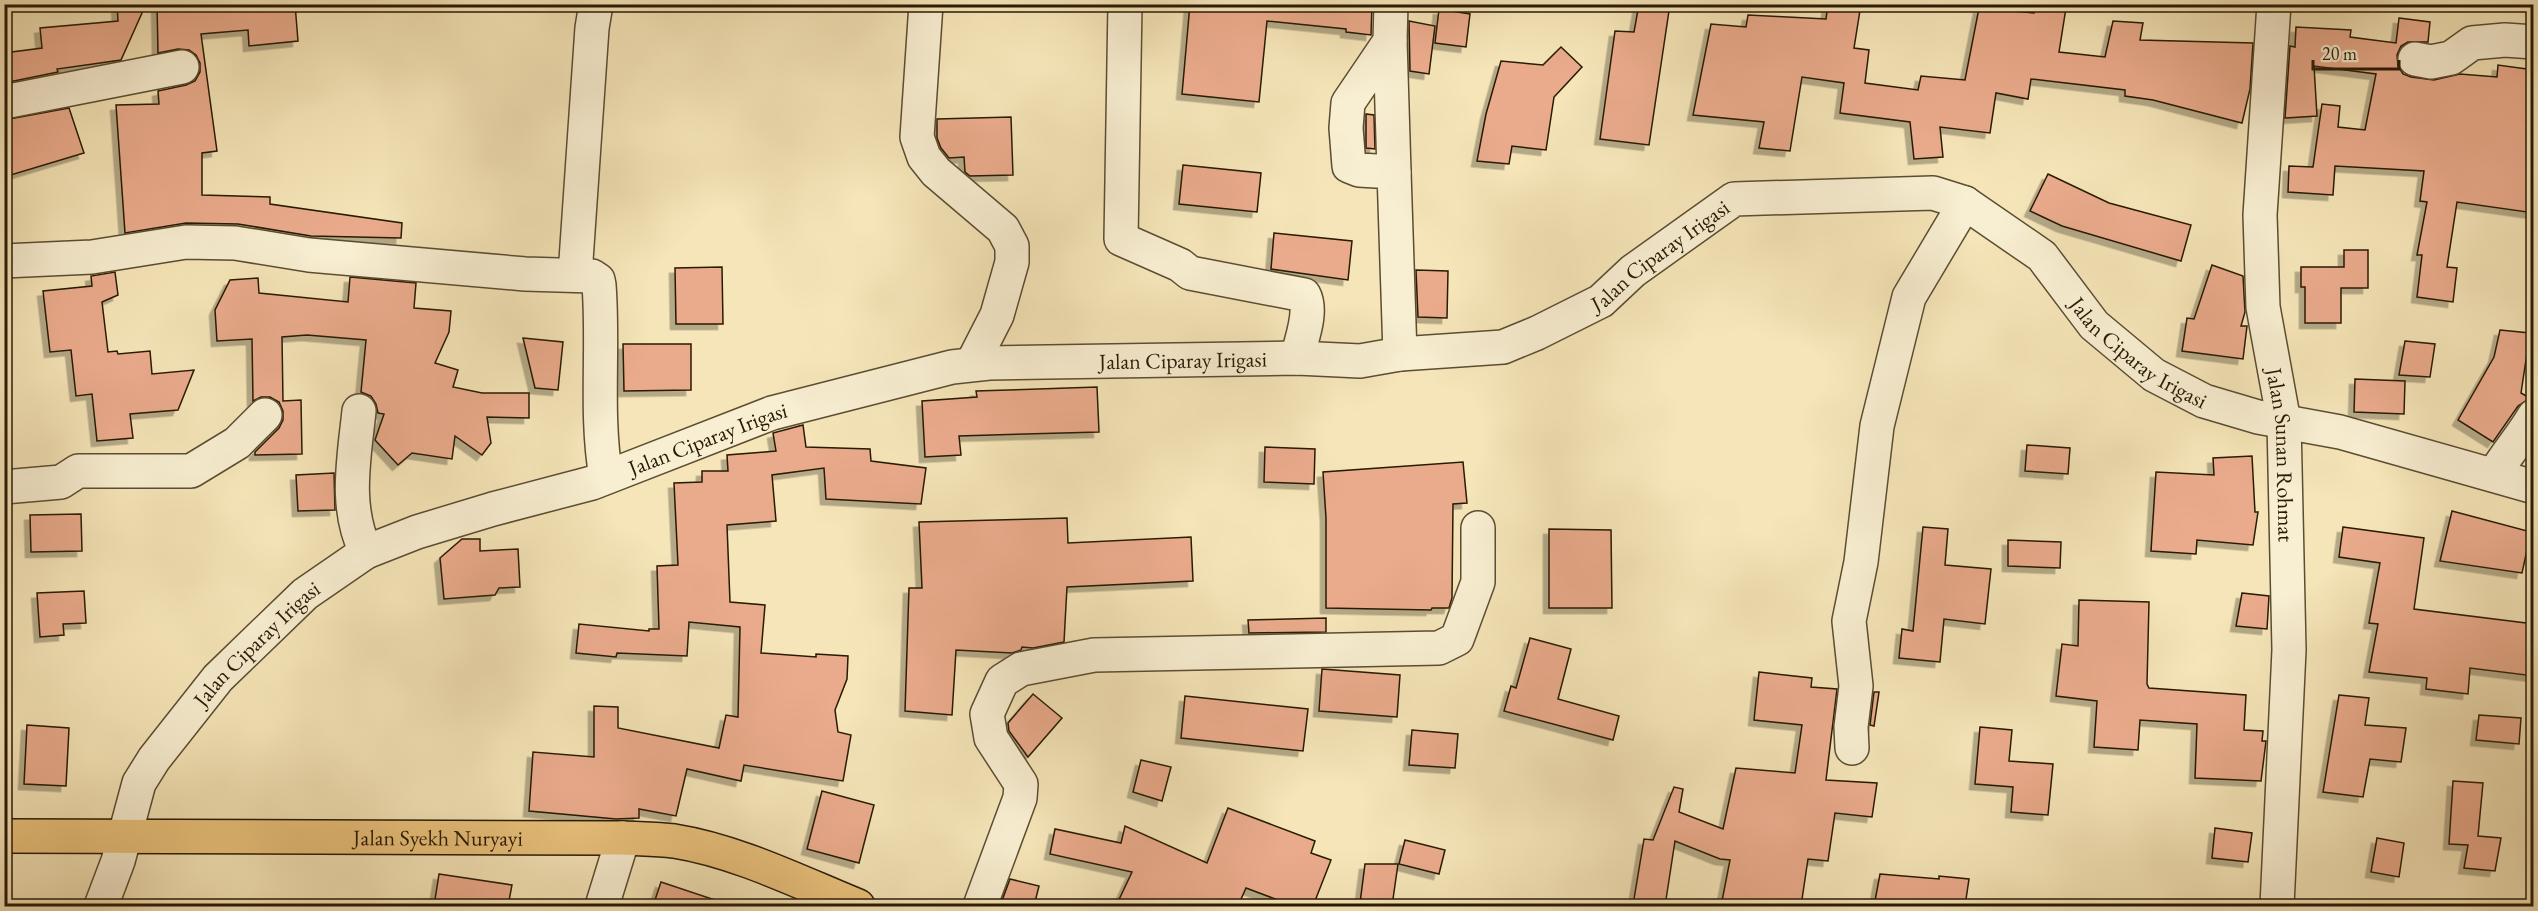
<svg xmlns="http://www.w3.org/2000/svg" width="2538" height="911" font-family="'EB Garamond',serif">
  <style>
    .building { fill: #eaab8c; stroke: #281a06; stroke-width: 1.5; filter: url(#shadow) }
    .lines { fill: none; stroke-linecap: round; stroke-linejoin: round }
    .minor-casing { stroke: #5b4d32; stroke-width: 36 }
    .major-casing { stroke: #281a06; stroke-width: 36 }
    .minor { stroke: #f8eed1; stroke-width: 33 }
    .major { stroke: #eac27c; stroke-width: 33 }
    .labels { text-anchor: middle; stroke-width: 4.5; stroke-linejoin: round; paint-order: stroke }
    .street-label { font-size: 22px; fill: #281a06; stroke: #f8eed1 }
  </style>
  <defs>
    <filter id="shadow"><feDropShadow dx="-5.5" dy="5.5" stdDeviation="0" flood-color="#0004"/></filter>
  </defs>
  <rect width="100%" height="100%" fill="#f5e5b8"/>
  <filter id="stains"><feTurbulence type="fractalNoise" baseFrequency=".00333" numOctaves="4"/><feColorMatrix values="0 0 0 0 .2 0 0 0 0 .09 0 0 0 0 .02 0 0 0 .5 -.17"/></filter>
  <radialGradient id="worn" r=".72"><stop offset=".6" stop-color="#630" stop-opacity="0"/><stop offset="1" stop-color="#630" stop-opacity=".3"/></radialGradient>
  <g class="building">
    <polygon points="117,4 146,4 121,60 57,69 58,72 4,83 4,53 42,48 40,28 118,21"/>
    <polygon points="157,4 295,4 298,41 249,46 248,30 201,34 217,151 202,153 202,195 270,197 270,204 402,223 401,238 311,236 238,224 186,223 125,233 116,105 159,104 158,91 186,85 195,81 200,72 200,63 196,55 189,50 178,49 158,53"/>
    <polygon points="1190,4 1372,4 1371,35 1346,32 1346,29 1267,21 1259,102 1182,94"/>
    <polygon points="1639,4 1670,4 1649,145 1600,139 1615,31 1634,32"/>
    <polygon points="1828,4 1861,4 1854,48 1869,50 1865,83 1918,90 1921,76 1965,80 1979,8 2034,13 2035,5 2066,8 2059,52 2105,57 2113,21 2143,23 2140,40 2253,43 2250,89 2242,123 2153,100 2125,96 2125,90 2031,79 2028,99 1996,93 1990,133 1940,127 1943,157 1914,159 1910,122 1840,113 1844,83 1802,77 1790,151 1759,148 1764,122 1693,115 1711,24 1746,27 1748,15 1826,19"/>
    <polygon points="1439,9 1470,14 1466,47 1435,43"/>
    <polygon points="2399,18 2430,22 2428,42 2408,42 2401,46 2397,55 2398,66 2403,74 2411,77 2434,80 2460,74 2497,77 2498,65 2534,70 2534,213 2457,202 2447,267 2457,268 2453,302 2417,297 2422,255 2417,255 2427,202 2420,201 2424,171 2335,166 2333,195 2288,192 2289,166 2313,167 2322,104 2340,106 2338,127 2365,130 2376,74 2314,66 2317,116 2285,118 2290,46 2295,47 2296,27 2351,30 2350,37 2396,43"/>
    <polygon points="1409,21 1435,26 1429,74 1410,71"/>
    <polygon points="1561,47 1582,67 1554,97 1546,150 1512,146 1509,164 1477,161 1486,114 1501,61 1543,65"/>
    <polygon points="69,108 84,153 4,177 4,120"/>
    <polygon points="1366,114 1374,115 1375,149 1366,148"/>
    <polygon points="1011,117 1013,175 970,176 965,172 964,157 949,158 941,148 937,138 937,119"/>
    <polygon points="1183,165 1261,173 1257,212 1179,204"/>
    <polygon points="2048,174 2109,203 2191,225 2181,261 2062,226 2030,211"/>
    <polygon points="1274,233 1352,241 1348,280 1271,269"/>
    <polygon points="2344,250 2368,250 2368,288 2341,288 2341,323 2305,323 2305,287 2301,287 2301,267 2344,267"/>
    <polygon points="2212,265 2243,276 2245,312 2241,326 2247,326 2243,359 2182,351 2187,318 2194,319"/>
    <polygon points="722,267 723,324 676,324 675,268"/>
    <polygon points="1416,270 1448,271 1447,318 1418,317"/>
    <polygon points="115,272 118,295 102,302 108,352 117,351 118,354 150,351 152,374 194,370 178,410 130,414 133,438 97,441 92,394 76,396 71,350 50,352 43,291 92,286 91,276"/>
    <polygon points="350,277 416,283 414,308 451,311 449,332 435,363 458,370 453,387 482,393 529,393 529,418 487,417 491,443 482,455 455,436 452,459 412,453 398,465 375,440 384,414 378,413 376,404 371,396 361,392 366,340 307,335 282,337 283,401 301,400 302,454 255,455 255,452 279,428 283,420 283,411 279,402 270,397 261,397 253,401 252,339 217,341 215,310 230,280 258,278 259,293 348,302"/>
    <polygon points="2500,330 2530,333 2521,393 2530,398 2518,406 2493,442 2458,420 2494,357"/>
    <polygon points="523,338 563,342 558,390 535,388"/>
    <polygon points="2405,341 2435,344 2430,377 2399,375"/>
    <polygon points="623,344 691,344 691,390 624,391"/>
    <polygon points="2355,379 2405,381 2404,414 2354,412"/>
    <polygon points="1097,387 1099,432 959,436 961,455 925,457 922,401 977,397 976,391"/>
    <polygon points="803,425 806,447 870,449 871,461 926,468 921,504 826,499 824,468 772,475 776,521 727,525 730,602 765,605 761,653 816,657 816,654 848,656 847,679 835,710 838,732 851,735 843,781 744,765 741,781 687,769 676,816 639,809 639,818 616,819 529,811 533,752 594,757 594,706 618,707 618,728 719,748 726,715 738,717 740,627 689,622 687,656 617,653 616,657 576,653 579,624 649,631 649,629 659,629 657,566 678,565 674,483 702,482 702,471 728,471 727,455 776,451 773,433"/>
    <polygon points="2027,445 2070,448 2068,474 2025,471"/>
    <polygon points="1265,447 1315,449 1314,484 1264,482"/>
    <polygon points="2252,456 2255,512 2258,512 2253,545 2197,540 2196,554 2151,551 2156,472 2214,475 2213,458"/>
    <polygon points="1463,462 1467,503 1453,504 1452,598 1449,608 1432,608 1431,610 1326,608 1326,518 1323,472"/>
    <polygon points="334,473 335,510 298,511 296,475"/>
    <polygon points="2452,511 2531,532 2522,573 2440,561"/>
    <polygon points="81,514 82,551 31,552 30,515"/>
    <polygon points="1067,518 1068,543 1191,537 1193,581 1067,587 1064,642 1033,648 1022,647 1021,650 1012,653 956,650 952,715 905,711 909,588 922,588 919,522"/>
    <polygon points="1923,527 1948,529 1945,565 1991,569 1985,624 1944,619 1940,662 1899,658 1902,629 1913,631"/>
    <polygon points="2343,527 2424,538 2414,609 2534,624 2534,676 2470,668 2468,694 2426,689 2427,678 2369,672 2378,624 2369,623 2380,563 2339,557"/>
    <polygon points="1549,529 1611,530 1612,608 1549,608"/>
    <polygon points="462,539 480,539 480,551 518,549 520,587 499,588 495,595 444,599 440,558"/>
    <polygon points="2008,540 2061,542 2060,568 2008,566"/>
    <polygon points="84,591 86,623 63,624 64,635 40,637 37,593"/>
    <polygon points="2242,593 2269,596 2267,629 2236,626"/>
    <polygon points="2079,600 2149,602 2147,684 2149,688 2246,695 2244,730 2263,731 2262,741 2266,741 2261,781 2195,778 2197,724 2140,720 2138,750 2094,747 2097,701 2056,696 2062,644 2078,646"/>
    <polygon points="1326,618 1326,632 1249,633 1248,620"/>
    <polygon points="1530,638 1571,649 1558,699 1619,716 1613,740 1504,711 1511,686 1516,688"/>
    <polygon points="1322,669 1400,675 1397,717 1319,711"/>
    <polygon points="1759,672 1812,678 1811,687 1837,689 1826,780 1877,783 1872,817 1835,813 1828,861 1808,859 1801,906 1721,906 1730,860 1720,859 1675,841 1665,906 1633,905 1644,839 1653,840 1674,787 1683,789 1679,812 1723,829 1736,768 1795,773 1802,725 1754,720"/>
    <polygon points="1874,692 1879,692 1874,726 1870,725"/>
    <polygon points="1033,694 1062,718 1028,757 1009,731 1008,723"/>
    <polygon points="2339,695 2369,698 2365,725 2406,728 2401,762 2370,759 2363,797 2323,792"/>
    <polygon points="1185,696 1308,709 1303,751 1181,738"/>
    <polygon points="2479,715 2521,718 2519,744 2476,740"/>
    <polygon points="27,725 69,728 66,786 24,784"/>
    <polygon points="1980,727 2012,730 2009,761 2053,764 2048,815 2011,812 2013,787 1975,784"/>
    <polygon points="1412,730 1458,734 1455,768 1409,765"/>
    <polygon points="1141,760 1171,767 1162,801 1133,792"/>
    <polygon points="2453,781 2483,783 2478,836 2501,838 2495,871 2464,868 2468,845 2449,844"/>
    <polygon points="822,791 874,805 859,863 807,849"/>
    <polygon points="1228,808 1315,841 1311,853 1331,860 1313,906 1294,906 1246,888 1238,906 1116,906 1132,872 1050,854 1055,829 1121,843 1125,826 1207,863"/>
    <polygon points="2215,828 2252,833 2248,862 2212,858"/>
    <polygon points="2377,838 2404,843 2399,877 2371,872"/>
    <polygon points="1405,840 1445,850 1439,874 1399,864"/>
    <polygon points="1365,864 1398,864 1392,906 1360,903"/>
    <polygon points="439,874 512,885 508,906 434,906"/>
    <polygon points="1880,874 1939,879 1939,876 1969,879 1965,906 1874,906"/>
    <polygon points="1010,879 1039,886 1034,906 1000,906"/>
    <polygon points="661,882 721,902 720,906 653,906"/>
  </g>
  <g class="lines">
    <g class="minor-casing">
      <g id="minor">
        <polyline points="926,4 917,137 924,157 936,172 1003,229 1012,246 1012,262 997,315 972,364"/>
        <path d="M 1125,4 L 1121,239 L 1180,265 L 1190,273 L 1304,295 C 1313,312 1301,340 1297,358"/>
        <polyline points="1391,4 1390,41 1348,103 1346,128 1349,166 1359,170 1394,172 1400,354"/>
        <path id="s1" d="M 2274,4 L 2260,215 L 2263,307 L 2284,422 L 2289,650 L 2277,906"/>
        <polyline points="1390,41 1394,172"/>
        <polyline points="2415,59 2431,62 2451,58 2472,43 2505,40 2534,42"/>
        <polyline points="4,102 182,67"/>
        <path d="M 4,261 L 92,257 L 186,242 L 235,243 L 309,255 L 525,274 L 592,276 L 598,280 L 599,285 C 604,349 595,414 606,477"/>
        <polyline points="575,275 592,28 596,4"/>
        <path d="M 359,411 C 354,459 344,507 366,552"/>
        <path d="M 2494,475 C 2506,454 2522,437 2534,416"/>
        <polyline points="4,487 61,482 78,471 191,471 237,443 265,415"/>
        <polyline points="1852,748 1851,727 1856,686 1849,621 1861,562 1877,426 1909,297 1965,203"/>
        <path id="s2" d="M 101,906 L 118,861 L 139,783 L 154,759 L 218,678 L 305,594 L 366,552 L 417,532 L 493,509 L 592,483 L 772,413 L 952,367 L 989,363 L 1297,358 L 1360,361 L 1400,354 L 1503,347 L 1537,333 L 1601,301 L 1633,271 L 1734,199 L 1933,193 L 1965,203 L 2042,256 L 2094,325 L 2154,375 L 2204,401 L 2258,417 L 2340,432 L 2534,487"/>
        <polyline points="602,906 623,838"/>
        <polyline points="980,906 1020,798 1021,784 991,738 987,714 1002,681 1021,669 1094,655 1439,648 1457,639 1478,582 1478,528"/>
      </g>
    </g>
    <g class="major-casing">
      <g id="major">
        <path id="s3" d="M 4,836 L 623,838 C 640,839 657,839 674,841 C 737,851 799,882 858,906"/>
      </g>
    </g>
    <use href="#minor" class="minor"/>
    <use href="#major" class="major"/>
  </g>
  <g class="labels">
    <g class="street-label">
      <text dy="8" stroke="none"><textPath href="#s2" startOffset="1806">Jalan Ciparay Irigasi</textPath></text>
      <text dy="8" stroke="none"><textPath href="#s2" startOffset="2364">Jalan Ciparay Irigasi</textPath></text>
      <text dy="8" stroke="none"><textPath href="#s2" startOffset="1302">Jalan Ciparay Irigasi</textPath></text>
      <text dy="8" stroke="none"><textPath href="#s2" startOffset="816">Jalan Ciparay Irigasi</textPath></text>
      <text dy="8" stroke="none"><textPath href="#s1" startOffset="453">Jalan Sunan Rohmat</textPath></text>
      <text dy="8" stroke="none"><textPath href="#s2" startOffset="312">Jalan Ciparay Irigasi</textPath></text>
      <text dy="8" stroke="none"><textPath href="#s3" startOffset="434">Jalan Syekh Nuryayi</textPath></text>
    </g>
  </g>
  <rect width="2538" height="911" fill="none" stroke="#f5e5b8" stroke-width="24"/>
  <rect x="6" y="6" width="2526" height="899" fill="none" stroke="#281a06" stroke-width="3"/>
  <rect x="12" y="12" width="2514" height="887" fill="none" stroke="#281a06" stroke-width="1.5"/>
  <path d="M2313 60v9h86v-9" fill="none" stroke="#281a06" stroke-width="3"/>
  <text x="2322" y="60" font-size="18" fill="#281a06" stroke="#f8eed1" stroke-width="4.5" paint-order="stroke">20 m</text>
  <rect width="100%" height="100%" filter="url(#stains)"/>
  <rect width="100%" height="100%" fill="url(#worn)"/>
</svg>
